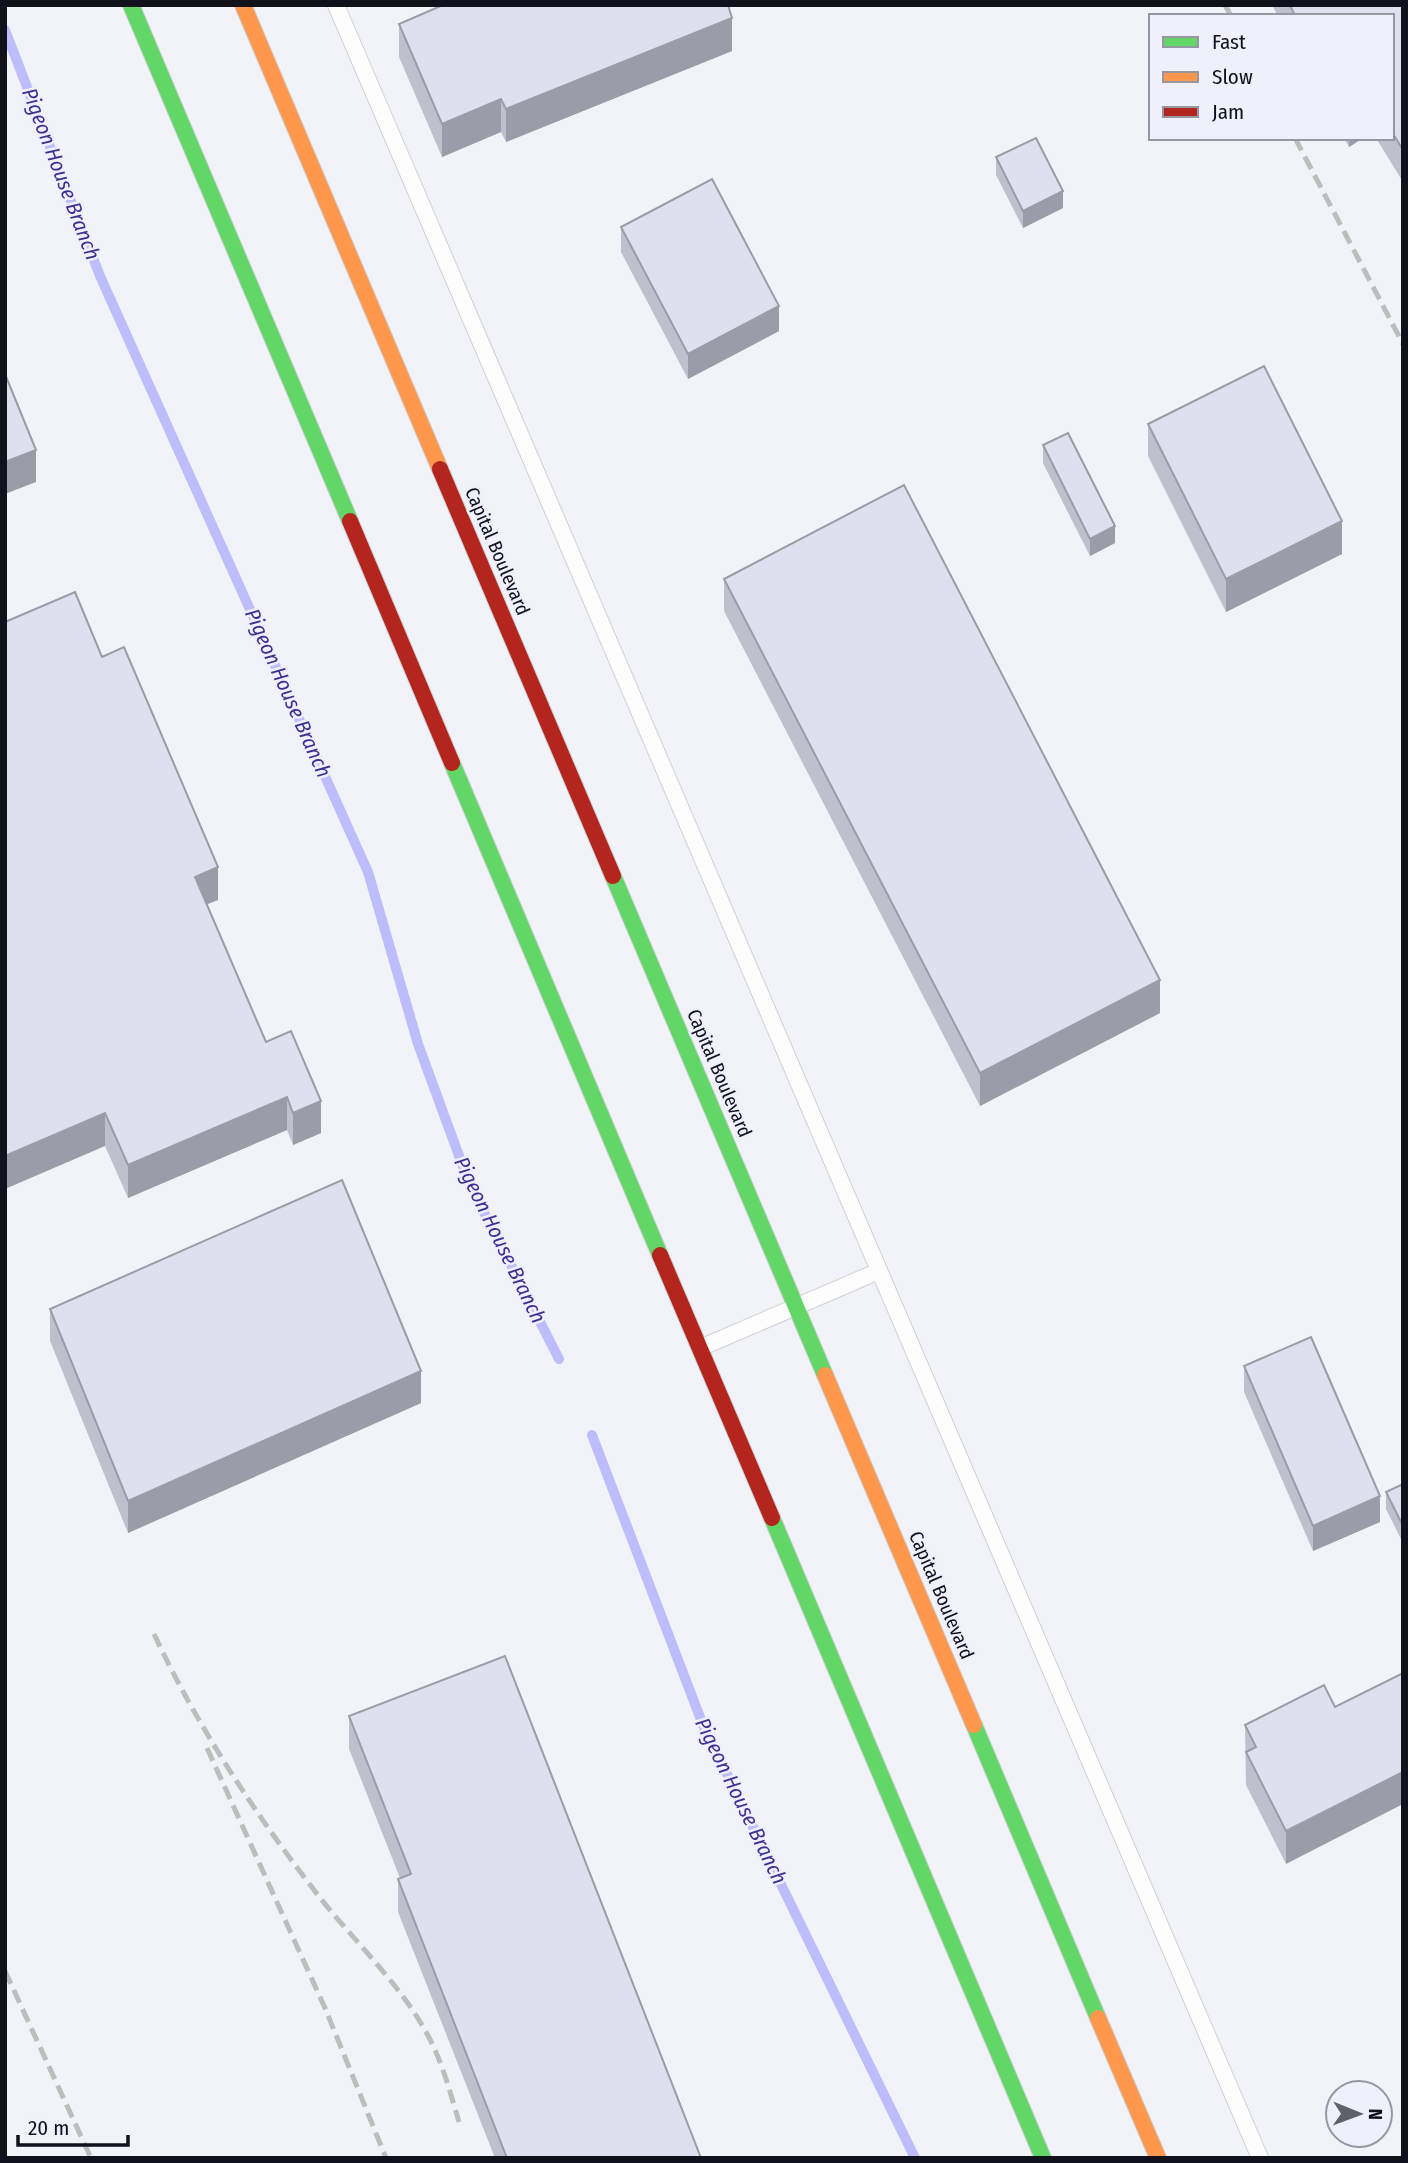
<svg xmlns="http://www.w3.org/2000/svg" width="1408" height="2163" font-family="'Fira Sans Condensed',sans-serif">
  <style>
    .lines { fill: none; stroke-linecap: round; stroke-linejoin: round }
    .stream { stroke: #bebdfb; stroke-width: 10 }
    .lane-casing { stroke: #cfd0d8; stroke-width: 18 }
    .fast-casing { stroke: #cfd0d8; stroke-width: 18 }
    .slow-casing { stroke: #cfd0d8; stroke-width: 18 }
    .jam-casing { stroke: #cfd0d8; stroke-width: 18 }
    .lane { stroke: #fdfdfe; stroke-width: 16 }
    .fast { stroke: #63d668; stroke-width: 16 }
    .slow { stroke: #ff974d; stroke-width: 16 }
    .jam { stroke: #b3261e; stroke-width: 16 }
    .rail { stroke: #bcbdbe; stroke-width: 5; stroke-dasharray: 14 7; stroke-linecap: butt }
    .wall { fill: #bfc0ce }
    .shaded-wall { fill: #9b9ca7 }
    .building { fill: #dedfef; stroke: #9b9ca7; stroke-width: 2 }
    .labels { text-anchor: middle; stroke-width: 5; stroke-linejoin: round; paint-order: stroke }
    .street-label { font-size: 19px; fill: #11111b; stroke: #eff0fc }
    .water-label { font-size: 21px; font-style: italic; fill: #3e2e90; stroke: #eff0fc }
  </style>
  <rect width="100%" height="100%" fill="#f2f3f9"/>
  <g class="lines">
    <g class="stream">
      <polyline points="5,30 100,276 368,872 418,1044 469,1183 559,1359"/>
      <polyline points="592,1435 703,1725 915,2158"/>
    </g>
    <g class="lane-casing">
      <g id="lane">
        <polyline points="336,5 1260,2158"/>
        <polyline points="700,1348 879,1271"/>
      </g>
    </g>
    <g class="fast-casing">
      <g id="fast">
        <polyline points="131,5 350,521"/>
        <polyline points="452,763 660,1255"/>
        <polyline points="613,876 825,1375"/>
        <polyline points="772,1518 1043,2158"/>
        <polyline points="974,1725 1098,2018"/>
      </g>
    </g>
    <g class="slow-casing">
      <g id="slow">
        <polyline points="243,5 440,469"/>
        <polyline points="825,1375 974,1725"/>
        <polyline points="1098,2018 1158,2158"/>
      </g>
    </g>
    <g class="jam-casing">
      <g id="jam">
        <polyline points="440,469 613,876"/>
        <polyline points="350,521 452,763"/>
        <polyline points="660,1255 772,1518"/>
      </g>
    </g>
    <use href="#lane" class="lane"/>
    <use href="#fast" class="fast"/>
    <use href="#slow" class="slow"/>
    <use href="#jam" class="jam"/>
    <g class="rail">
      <polyline points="1225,5 1231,16"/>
      <polyline points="1295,138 1403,344"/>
      <path d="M 154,1634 C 198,1728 257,1817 321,1899 C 356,1943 399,1983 426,2032 C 442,2060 450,2092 459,2122"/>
      <polyline points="207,1748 325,2008 386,2158"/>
      <polyline points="5,1971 91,2158"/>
    </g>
  </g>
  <g class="wall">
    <polygon points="1272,5 1403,5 1403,182 1376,138 1392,138 1392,16 1278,16"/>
    <polygon points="399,24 732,51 506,142 501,132 442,157 399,57"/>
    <polygon points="1344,138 1363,138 1349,147"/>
    <polygon points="996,157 1063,208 1023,228 996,175"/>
    <polygon points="621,227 779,331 688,379 621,252"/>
    <polygon points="1148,424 1342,554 1226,612 1148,456"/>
    <polygon points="1043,445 1115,543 1090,556 1043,463"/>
    <polygon points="724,579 1160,1013 980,1106 724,611"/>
    <polygon points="102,657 218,900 207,904 266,1042 321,1133 293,1145 287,1130 128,1198 105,1146"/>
    <polygon points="50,1309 421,1403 128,1533 50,1341"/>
    <polygon points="1244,1366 1380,1522 1313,1551 1244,1392"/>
    <polygon points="1403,1484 1403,1543 1386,1509 1386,1492"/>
    <polygon points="1335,1707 1286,1864 1246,1785 1245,1725"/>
    <polygon points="349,1716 701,2158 495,2158 398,1912 398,1879 400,1878 349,1749"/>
  </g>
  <g class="shaded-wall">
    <polygon points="732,18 732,51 506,142 506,109"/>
    <polygon points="501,99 501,132 442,157 442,124"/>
    <polygon points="1349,138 1363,138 1349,147"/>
    <polygon points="1063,191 1063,208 1023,228 1023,211"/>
    <polygon points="779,306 779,331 688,379 688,354"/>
    <polygon points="36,450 36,482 5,494 5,462"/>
    <polygon points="1342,521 1342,554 1226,612 1226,579"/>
    <polygon points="1115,526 1115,543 1090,556 1090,539"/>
    <polygon points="218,867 218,900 195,909 195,877"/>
    <polygon points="1160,980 1160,1013 980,1106 980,1073"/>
    <polygon points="287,1097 287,1130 128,1198 128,1165"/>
    <polygon points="321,1101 321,1133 293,1145 293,1113"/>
    <polygon points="105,1113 105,1146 5,1189 5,1156"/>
    <polygon points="421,1371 421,1403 128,1533 128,1501"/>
    <polygon points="1380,1496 1380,1522 1313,1551 1313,1526"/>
    <polygon points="1403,1772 1403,1804 1286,1864 1286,1831"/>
  </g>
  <g class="building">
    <polygon points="443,5 728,5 732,18 506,109 501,99 442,124 399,24"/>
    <polygon points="1290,5 1403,5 1403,150 1392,132 1392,16 1295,16"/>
    <polygon points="1036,138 1063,191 1023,211 996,157"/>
    <polygon points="712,179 779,306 688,354 621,227"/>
    <polygon points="1264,366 1342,521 1226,579 1148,424"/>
    <polygon points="5,374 36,450 5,462"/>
    <polygon points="1068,433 1115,526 1090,539 1043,445"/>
    <polygon points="904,485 1160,980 980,1073 724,579"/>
    <polygon points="75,592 102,657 124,647 218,867 195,877 266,1042 291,1031 321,1101 293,1113 287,1097 128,1165 105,1113 5,1156 5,622"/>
    <polygon points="342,1180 421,1371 128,1501 50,1309"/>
    <polygon points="1311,1337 1380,1496 1313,1526 1244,1366"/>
    <polygon points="1403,1484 1403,1526 1386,1492"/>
    <polygon points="505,1656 701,2158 507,2158 398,1879 411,1874 349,1716"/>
    <polygon points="1403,1673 1403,1772 1286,1831 1246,1752 1256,1747 1245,1725 1324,1685 1335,1707"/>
  </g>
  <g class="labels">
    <g class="street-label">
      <text transform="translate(498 551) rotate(67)" y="7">Capital Boulevard</text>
      <text transform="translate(720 1073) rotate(67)" y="7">Capital Boulevard</text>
      <text transform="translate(942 1595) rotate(67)" y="7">Capital Boulevard</text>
    </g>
    <g class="water-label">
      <text transform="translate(61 174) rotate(69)" y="7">Pigeon House Branch</text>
      <text transform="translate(288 693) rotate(66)" y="7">Pigeon House Branch</text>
      <text transform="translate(500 1240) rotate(64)" y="7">Pigeon House Branch</text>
      <text transform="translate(741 1801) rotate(64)" y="7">Pigeon House Branch</text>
    </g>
  </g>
  <rect width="1408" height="2163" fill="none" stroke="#11111b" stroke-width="14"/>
  <rect x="1149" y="14" width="245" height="126" fill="#eff0fc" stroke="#9697a2" stroke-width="2"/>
  <rect x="1163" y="37" width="35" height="10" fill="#63d668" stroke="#9697a2" stroke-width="2"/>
  <text x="1212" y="49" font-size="21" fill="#11111b">Fast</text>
  <rect x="1163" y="72" width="35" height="10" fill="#ff974d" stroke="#9697a2" stroke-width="2"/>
  <text x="1212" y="84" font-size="21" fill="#11111b">Slow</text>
  <rect x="1163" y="107" width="35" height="10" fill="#b3261e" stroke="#9697a2" stroke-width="2"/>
  <text x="1212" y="119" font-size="21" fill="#11111b">Jam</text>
  <g transform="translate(1359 2114) rotate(91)"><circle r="33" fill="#eff0fc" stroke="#9697a2" stroke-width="2"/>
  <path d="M0-5L12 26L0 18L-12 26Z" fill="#606069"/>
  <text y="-10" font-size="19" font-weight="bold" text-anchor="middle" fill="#11111b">N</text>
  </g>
  <path d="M18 2135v10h110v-10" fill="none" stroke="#11111b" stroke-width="3.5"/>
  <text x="28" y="2135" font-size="21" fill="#11111b" stroke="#eff0fc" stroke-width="5" paint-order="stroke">20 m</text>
</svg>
